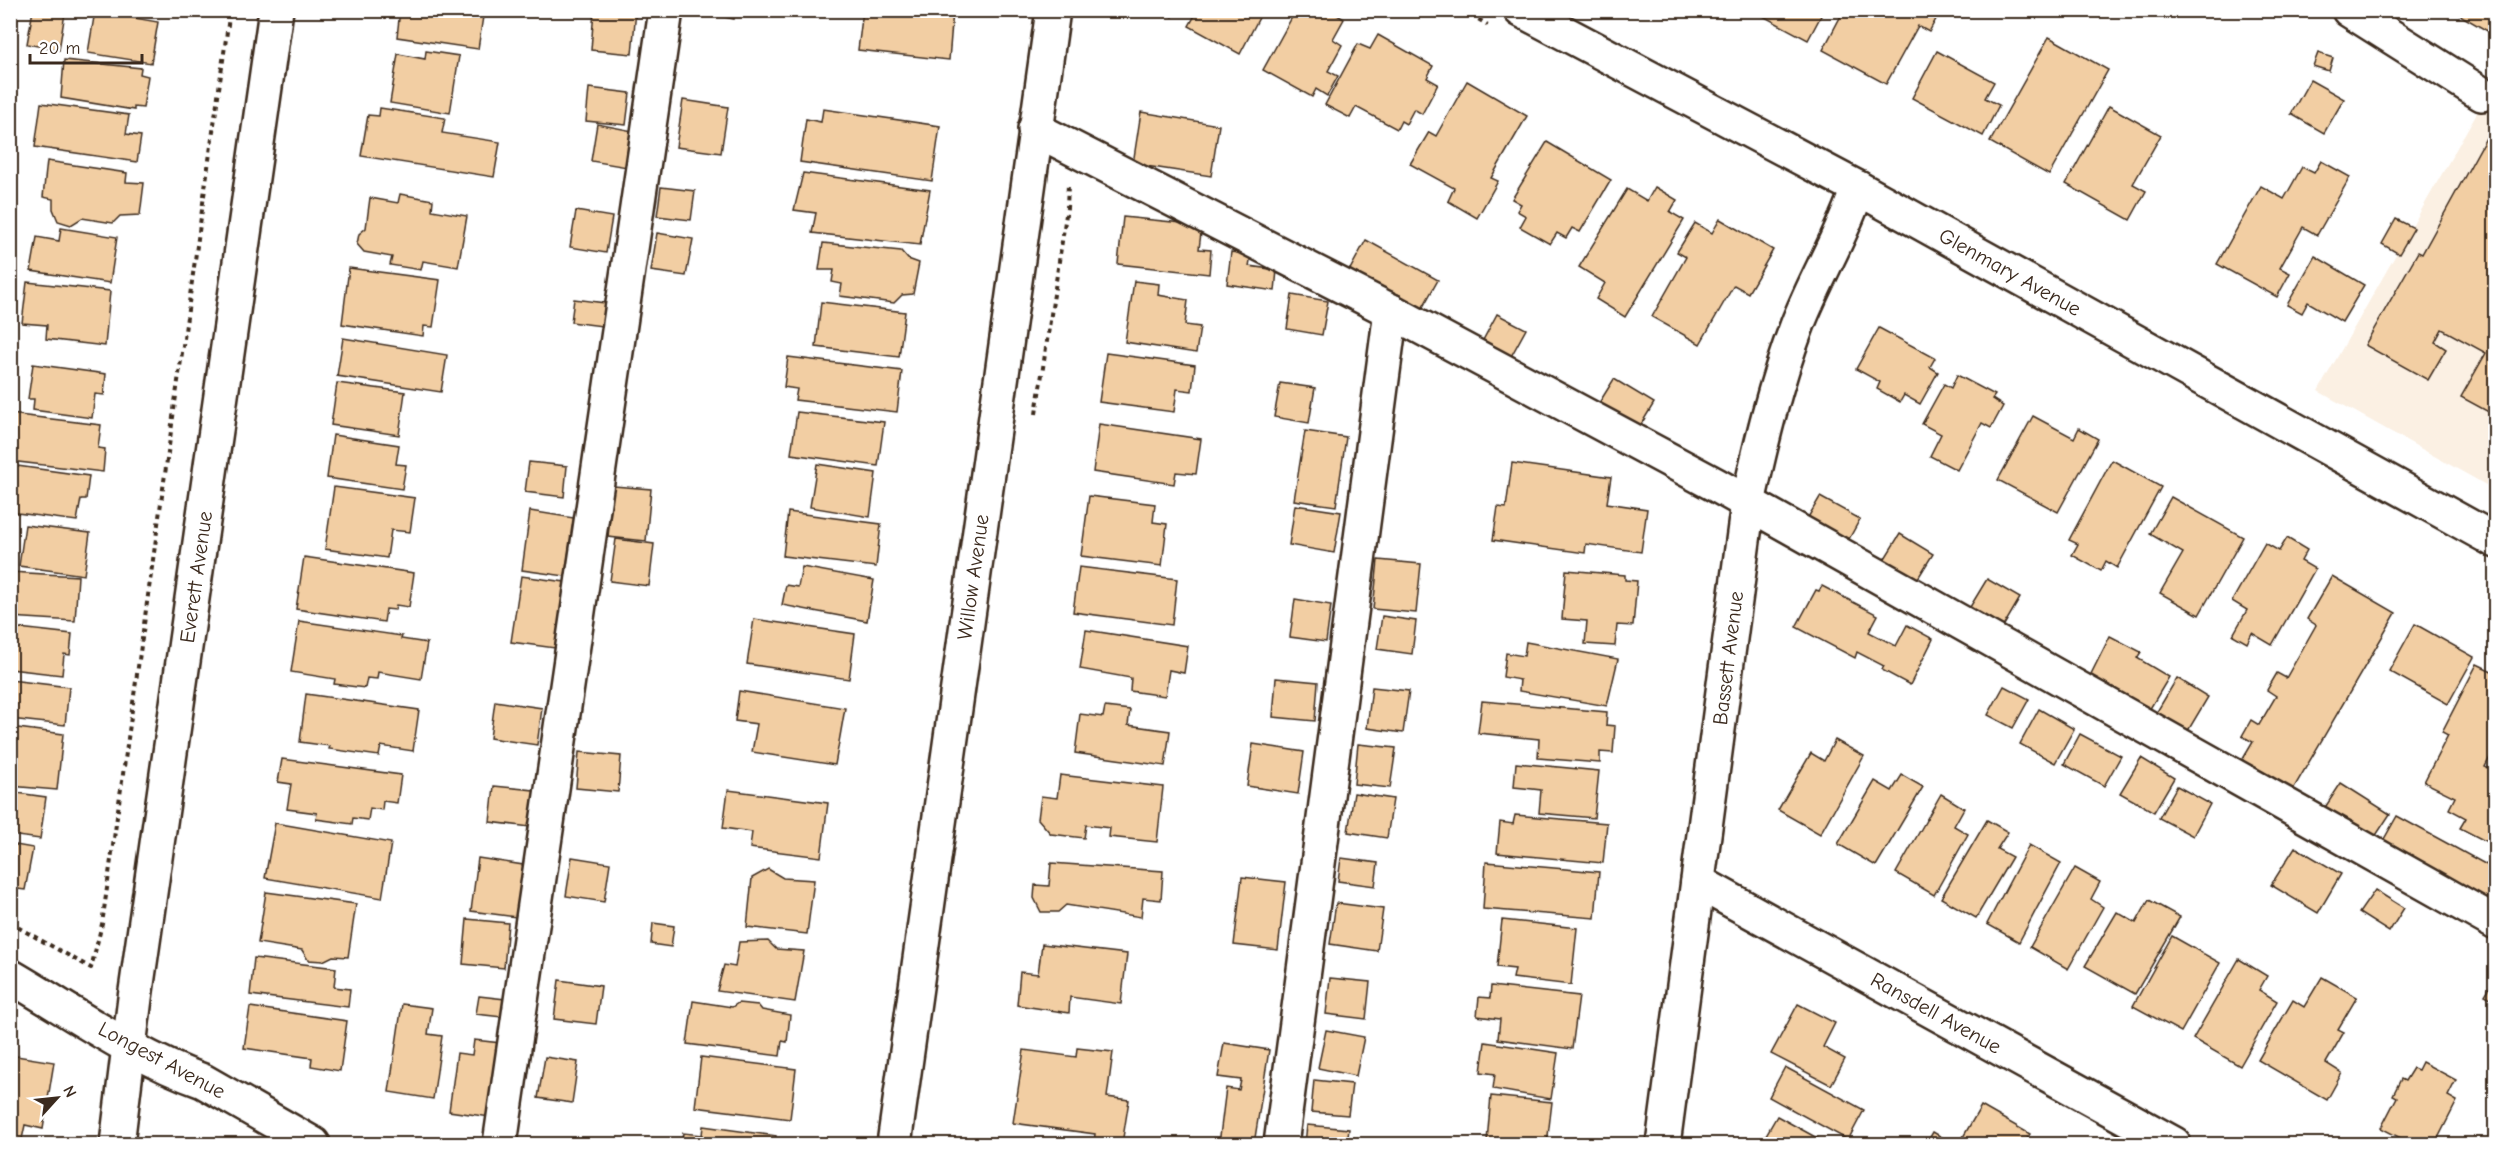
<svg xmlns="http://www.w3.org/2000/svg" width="2506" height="1155" font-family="'Comic Neue',sans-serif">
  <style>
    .built { fill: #fbf0e3 }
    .building { fill: #f2cea3; stroke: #3b2a1e; stroke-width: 1.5 }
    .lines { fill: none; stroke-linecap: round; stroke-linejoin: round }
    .minor-casing { stroke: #3b2a1e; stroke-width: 38 }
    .path { stroke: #3b2a1e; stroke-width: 4; stroke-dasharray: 4.5 4.5; stroke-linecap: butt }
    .minor { stroke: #fff; stroke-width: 33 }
    .labels { text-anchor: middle; stroke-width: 4.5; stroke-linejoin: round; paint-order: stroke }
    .street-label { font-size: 21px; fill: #3b2a1e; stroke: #fff }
  </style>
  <rect width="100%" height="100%" fill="#fff"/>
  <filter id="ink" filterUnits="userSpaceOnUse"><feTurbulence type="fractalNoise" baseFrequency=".0167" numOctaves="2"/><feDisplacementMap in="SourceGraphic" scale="12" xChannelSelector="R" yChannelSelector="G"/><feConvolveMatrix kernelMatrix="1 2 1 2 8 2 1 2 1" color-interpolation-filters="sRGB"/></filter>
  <g filter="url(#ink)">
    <polygon class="built" points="2483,102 2495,109 2495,490 2318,391"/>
    <g class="building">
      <polygon points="33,10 65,13 59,50 27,44"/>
      <polygon points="400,10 484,10 478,49 397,37"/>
      <polygon points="594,10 636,10 632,54 591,50"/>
      <polygon points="692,10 735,10 734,19"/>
      <polygon points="863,10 953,11 949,60 858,50"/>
      <polygon points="1161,10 1176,10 1172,17"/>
      <polygon points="1198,10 1263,10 1240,54 1189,26"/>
      <polygon points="1296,10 1329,10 1344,19 1333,39 1342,45 1328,71 1338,76 1327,96 1316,89 1312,97 1263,70"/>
      <polygon points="1767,10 1824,10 1808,40 1763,16"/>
      <polygon points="1844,10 1889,10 1899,16 1903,10 1941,10 1929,32 1918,26 1886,84 1823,50"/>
      <polygon points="2451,10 2496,10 2496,36"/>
      <polygon points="95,11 158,22 151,63 88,53"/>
      <polygon points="1378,35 1433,66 1427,78 1438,84 1422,114 1414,109 1406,124 1401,121 1397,129 1356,107 1350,118 1325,105 1358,44 1370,49"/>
      <polygon points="2049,37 2108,70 2049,175 1990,142"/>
      <polygon points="426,51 459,56 450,113 390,103 398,54 425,59"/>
      <polygon points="1937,51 1994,82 1985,98 1999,105 1983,136 1912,98"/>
      <polygon points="2318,53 2333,58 2329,71 2313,66"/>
      <polygon points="64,60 141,68 140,74 148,76 143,108 134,107 134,110 61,98"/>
      <polygon points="2310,80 2344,99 2324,133 2291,114"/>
      <polygon points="1467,81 1527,116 1491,178 1498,181 1477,218 1448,201 1454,188 1410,164 1429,132 1436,136"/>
      <polygon points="589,88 630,93 626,125 586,121"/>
      <polygon points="683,100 728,107 721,153 676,147"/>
      <polygon points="41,103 129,115 126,134 141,136 137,162 35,147"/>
      <polygon points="2109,106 2161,135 2133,184 2146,191 2130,220 2066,184"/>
      <polygon points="380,108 445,118 442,133 500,142 494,177 361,156 368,115 379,116"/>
      <polygon points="823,109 940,126 932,181 800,162 806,119 821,122"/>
      <polygon points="1141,112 1219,125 1211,176 1133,164"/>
      <polygon points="597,124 633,131 627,167 591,161"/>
      <polygon points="2486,138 2496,143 2496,416 2461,397 2486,353 2442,329 2435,342 2446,349 2428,380 2365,345 2418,252 2422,254"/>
      <polygon points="1547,142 1611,180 1580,232 1572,228 1566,238 1557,233 1550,244 1520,227 1526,216 1517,211 1521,204 1512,199"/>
      <polygon points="47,161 127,173 126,182 144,183 140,215 120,216 113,223 82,218 71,225 58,221 53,209 53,199 43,197"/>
      <polygon points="2321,161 2350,177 2317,235 2303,227 2280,268 2290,273 2277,297 2217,264 2261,186 2284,199 2302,167 2314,173"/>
      <polygon points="803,173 930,190 920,245 812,233 816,213 794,210"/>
      <polygon points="661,187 695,191 691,220 657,216"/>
      <polygon points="1655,187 1677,200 1670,212 1684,220 1625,317 1596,299 1605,283 1579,267 1627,189 1647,201"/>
      <polygon points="400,194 433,200 432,210 467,216 458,267 423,261 421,270 390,265 392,257 364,252 357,244 359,234 366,228 370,198 398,203"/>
      <polygon points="576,211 612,217 606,253 570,247"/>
      <polygon points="1123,217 1202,225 1199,249 1211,250 1209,274 1118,264"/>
      <polygon points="1720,219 1773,250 1748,293 1734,285 1700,344 1652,317 1686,257 1677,252 1695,223 1712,233"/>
      <polygon points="2396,219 2414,228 2399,254 2382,244"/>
      <polygon points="61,228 117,237 110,283 31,271 37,237 59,241"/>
      <polygon points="657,233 693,239 686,276 651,271"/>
      <polygon points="1366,240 1438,280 1418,316 1347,275"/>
      <polygon points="823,243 901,251 908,259 919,263 913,294 902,295 894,303 840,296 842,284 832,282 834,270 819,270"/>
      <polygon points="1231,252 1251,255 1249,266 1277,270 1275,291 1227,284"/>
      <polygon points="2315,256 2364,285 2342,322 2308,302 2302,313 2287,305"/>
      <polygon points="349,268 440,280 433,327 424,326 423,336 342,324"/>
      <polygon points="1134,281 1159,284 1158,295 1188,300 1185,325 1200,327 1196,353 1125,342"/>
      <polygon points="27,282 110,291 105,346 46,339 47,325 22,323"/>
      <polygon points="1292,295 1328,301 1322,335 1287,329"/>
      <polygon points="574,299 605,303 602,326 571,322"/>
      <polygon points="821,302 905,312 899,357 816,347"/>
      <polygon points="1497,314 1526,329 1509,360 1481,344"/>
      <polygon points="1879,328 1935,358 1930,367 1938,372 1920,404 1904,395 1900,402 1877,389 1880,382 1856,369"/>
      <polygon points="343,338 447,355 441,392 337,376"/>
      <polygon points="1106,353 1195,365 1192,391 1177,389 1174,412 1099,402"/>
      <polygon points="788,357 902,371 897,412 795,400 797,389 784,387"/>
      <polygon points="33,364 106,374 104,395 95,394 92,418 33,410 34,399 28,399"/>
      <polygon points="1957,375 1995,395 1992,399 2003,406 1991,428 1982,423 1957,470 1930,456 1941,434 1922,424 1944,384 1951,388"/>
      <polygon points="1614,379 1654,403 1634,436 1594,411"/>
      <polygon points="337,383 405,392 399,435 331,425"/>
      <polygon points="1280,383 1315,388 1309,423 1274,417"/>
      <polygon points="797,412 884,422 878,466 791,454"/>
      <polygon points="10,414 101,425 98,448 105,449 103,472 10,461"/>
      <polygon points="2033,416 2074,438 2079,428 2098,439 2058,512 1998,480"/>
      <polygon points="1099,424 1201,439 1196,474 1176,472 1174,484 1093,472"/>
      <polygon points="1305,431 1346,437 1336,506 1294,500"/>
      <polygon points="333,435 399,445 396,464 406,465 402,489 327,478"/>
      <polygon points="2112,460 2161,487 2117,568 2106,561 2101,571 2072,555 2078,544 2069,540"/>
      <polygon points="529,462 567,466 564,497 525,492"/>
      <polygon points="1512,463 1611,477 1607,503 1647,509 1641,552 1586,544 1585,553 1493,540 1498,507 1506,508"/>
      <polygon points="817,464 876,473 870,517 810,507"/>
      <polygon points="10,465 89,476 86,499 81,499 77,521 10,512"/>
      <polygon points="613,486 651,489 646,541 608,537"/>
      <polygon points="334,487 415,498 410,532 391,530 387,558 325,549"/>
      <polygon points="1089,496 1155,504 1153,522 1167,524 1162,566 1081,556"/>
      <polygon points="1820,497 1860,519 1844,548 1803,526"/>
      <polygon points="2171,497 2243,537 2199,615 2160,593 2183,553 2150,534"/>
      <polygon points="1295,505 1341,512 1334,553 1289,545"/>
      <polygon points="530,511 574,518 565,576 522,570"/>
      <polygon points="788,512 881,524 876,567 783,556"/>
      <polygon points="25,525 90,533 84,575 19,566"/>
      <polygon points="1900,534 1933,554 1915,583 1882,563"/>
      <polygon points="2287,538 2307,550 2301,561 2315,569 2272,645 2252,633 2247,643 2233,635 2247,610 2232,601 2265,543 2279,551"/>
      <polygon points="616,539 654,544 649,586 610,581"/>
      <polygon points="304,557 414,573 409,607 396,605 395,610 386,609 384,622 296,609"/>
      <polygon points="1378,560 1421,564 1416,613 1373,609"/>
      <polygon points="802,567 874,580 867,621 782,605 786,585 798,587"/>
      <polygon points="1079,567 1177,579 1172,625 1073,612"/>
      <polygon points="1566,570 1625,575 1625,580 1637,581 1633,626 1617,625 1615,646 1585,644 1587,621 1562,619"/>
      <polygon points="10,572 78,576 75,621 10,617"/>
      <polygon points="521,576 565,582 555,648 511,642"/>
      <polygon points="2332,576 2396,613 2288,798 2237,769 2253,742 2242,736 2251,720 2259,725 2276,696 2267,690 2277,673 2286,678 2316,625 2307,619"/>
      <polygon points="1987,579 2020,598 2000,632 1967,612"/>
      <polygon points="1822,586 1878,615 1869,632 1896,646 1907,625 1933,639 1910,685 1882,670 1884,666 1857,652 1855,658 1796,627 1816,590 1819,591"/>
      <polygon points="1295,599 1331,605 1326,642 1290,637"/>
      <polygon points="1382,616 1416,621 1412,654 1377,649"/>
      <polygon points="754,619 855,634 849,679 747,664"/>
      <polygon points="299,621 402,636 401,639 427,643 421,679 378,672 377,679 367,678 365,688 334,684 335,679 291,672"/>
      <polygon points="2415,624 2474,657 2448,704 2389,671"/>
      <polygon points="10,627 72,634 70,655 64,654 62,675 10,669"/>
      <polygon points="1086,630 1188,646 1184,673 1169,670 1165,696 1130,691 1131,678 1080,669"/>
      <polygon points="2110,636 2141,652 2137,658 2169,677 2148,712 2089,678"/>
      <polygon points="1526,642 1618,659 1607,706 1519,691 1520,680 1503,677 1506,653 1524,656"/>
      <polygon points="2477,664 2496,673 2496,746 2485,767 2496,772 2496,832 2489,843 2460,828 2466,818 2449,809 2455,797 2424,782 2448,735 2442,732"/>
      <polygon points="1276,678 1318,682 1315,721 1273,717"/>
      <polygon points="2177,678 2208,697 2186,734 2155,715"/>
      <polygon points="10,680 69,687 65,725 10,719"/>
      <polygon points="2004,686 2029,699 2013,728 1988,715"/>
      <polygon points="1372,687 1409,691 1403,733 1367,728"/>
      <polygon points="739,691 845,708 835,765 752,752 757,724 735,721"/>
      <polygon points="306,694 419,710 413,751 381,746 379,756 329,749 330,746 300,742"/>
      <polygon points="495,701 542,708 537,745 490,738"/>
      <polygon points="1482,701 1607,712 1606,725 1615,726 1613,753 1600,752 1600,763 1538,758 1539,739 1478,733"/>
      <polygon points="1105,707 1130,710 1128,725 1170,731 1165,766 1075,753 1080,714 1103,717"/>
      <polygon points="2039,709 2074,729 2055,763 2020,744"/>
      <polygon points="10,727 63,734 57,790 10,786"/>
      <polygon points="2080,734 2121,756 2104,786 2064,764"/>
      <polygon points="1835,740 1864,756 1820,834 1778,810 1811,753 1824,761"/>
      <polygon points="1253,744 1304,752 1298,794 1247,786"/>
      <polygon points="1358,744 1396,748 1390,788 1354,784"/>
      <polygon points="579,752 621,756 618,792 576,788"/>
      <polygon points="2141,758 2174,778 2154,812 2120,793"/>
      <polygon points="282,759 401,775 397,803 383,801 382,810 370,808 368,820 353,818 352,824 316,819 317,813 287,809 291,784 278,782"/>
      <polygon points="1516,763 1599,771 1594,818 1539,813 1541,790 1514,787"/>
      <polygon points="1060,775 1163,787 1157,842 1109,837 1110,828 1086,825 1084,838 1051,834 1038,819 1041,796 1057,798"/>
      <polygon points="1902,775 1923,787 1876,866 1838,844 1875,781 1892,791"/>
      <polygon points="2341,783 2390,814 2371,843 2322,812"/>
      <polygon points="494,786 534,790 530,827 490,822"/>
      <polygon points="2177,786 2210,804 2193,836 2159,818"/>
      <polygon points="728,790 828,803 821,857 750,848 752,832 723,828"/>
      <polygon points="10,792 46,797 40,839 10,835"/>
      <polygon points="1354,793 1393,799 1387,838 1348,832"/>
      <polygon points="1941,794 1964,808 1954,826 1968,834 1934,895 1896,873"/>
      <polygon points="1515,815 1607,823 1603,863 1497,853 1500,822 1513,824"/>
      <polygon points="2397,816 2496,870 2496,912 2379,848"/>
      <polygon points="1987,820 2008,832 1997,849 2012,857 1976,918 1941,898"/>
      <polygon points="275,823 391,843 382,898 265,878"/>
      <polygon points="10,844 33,848 25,890 10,888"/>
      <polygon points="2029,845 2061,863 2019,942 1987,924"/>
      <polygon points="2295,847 2341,874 2318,913 2271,885"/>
      <polygon points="572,857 610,863 604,902 566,896"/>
      <polygon points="478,858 523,865 516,917 471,911"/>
      <polygon points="1341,858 1378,863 1375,886 1338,881"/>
      <polygon points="1486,862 1599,872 1595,918 1483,909"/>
      <polygon points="1051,863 1163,871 1161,900 1143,898 1141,917 1066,905 1058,912 1041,912 1034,898 1035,885 1049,886"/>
      <polygon points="2075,868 2100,882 2091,899 2103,907 2068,969 2030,947"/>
      <polygon points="768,869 783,878 814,880 807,934 747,927 752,878"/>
      <polygon points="1242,877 1286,882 1278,950 1234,945"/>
      <polygon points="2375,890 2404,908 2389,932 2359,913"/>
      <polygon points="266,892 356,904 348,957 333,956 323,961 308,960 302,950 258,943"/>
      <polygon points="2149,900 2180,917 2135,994 2085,966 2117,912 2136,923"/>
      <polygon points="1336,903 1383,909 1377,951 1330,944"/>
      <polygon points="467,919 508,923 504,968 463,964"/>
      <polygon points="1502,920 1577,928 1571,985 1513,978 1515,969 1497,967"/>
      <polygon points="653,923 674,926 671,947 651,944"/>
      <polygon points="2172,936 2220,963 2181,1032 2133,1006"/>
      <polygon points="768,941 776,949 804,951 795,1002 717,991 724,965 735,967 739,942"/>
      <polygon points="1042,944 1127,954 1121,1004 1070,997 1069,1013 1017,1005 1020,972 1038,974"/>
      <polygon points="254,958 336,968 334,987 350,989 348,1007 250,995"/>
      <polygon points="2239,959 2267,976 2259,990 2277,1001 2240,1066 2193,1039"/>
      <polygon points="2322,977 2357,997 2338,1029 2344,1032 2326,1063 2342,1073 2327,1100 2258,1060 2293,1000 2304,1007"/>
      <polygon points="2496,977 2496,1001 2485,995"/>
      <polygon points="1330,978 1370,982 1366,1019 1326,1014"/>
      <polygon points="559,980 601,986 596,1024 554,1019"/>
      <polygon points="1491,986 1579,996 1572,1049 1498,1039 1500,1019 1477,1016 1479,997 1490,998"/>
      <polygon points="479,996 505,999 502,1017 476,1014"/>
      <polygon points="693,1001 732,1007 738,1003 758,1005 762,1010 790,1015 787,1042 782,1041 780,1056 687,1044"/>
      <polygon points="402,1004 432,1008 428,1034 442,1036 433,1099 389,1092"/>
      <polygon points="1798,1004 1835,1023 1823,1047 1845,1059 1831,1085 1771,1054"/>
      <polygon points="250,1007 347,1021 340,1071 311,1066 312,1058 244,1048"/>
      <polygon points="1326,1030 1364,1037 1356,1076 1318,1068"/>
      <polygon points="474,1040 501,1043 490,1117 449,1111 457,1053 472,1055"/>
      <polygon points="1485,1042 1558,1053 1551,1099 1493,1089 1495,1074 1481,1072"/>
      <polygon points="1224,1043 1269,1050 1254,1144 1219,1144 1226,1088 1239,1090 1241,1080 1218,1077"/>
      <polygon points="1077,1048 1113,1052 1107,1097 1129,1100 1122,1144 1094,1144 1095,1134 1013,1123 1024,1050 1076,1057"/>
      <polygon points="10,1055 54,1062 43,1129 25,1125 21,1144 10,1144"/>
      <polygon points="545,1057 578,1062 572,1103 538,1098"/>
      <polygon points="701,1057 796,1069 790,1119 695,1107"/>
      <polygon points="2422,1062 2456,1080 2448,1096 2457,1101 2435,1144 2412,1144 2381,1128 2397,1097 2393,1095 2401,1079 2405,1081 2413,1068 2418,1070"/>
      <polygon points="1785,1067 1864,1110 1848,1140 1769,1097"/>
      <polygon points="1314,1080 1352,1084 1348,1115 1311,1112"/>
      <polygon points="1491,1096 1552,1102 1547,1144 1487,1141"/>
      <polygon points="1981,1106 2030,1134 2024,1144 1959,1144"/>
      <polygon points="1777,1116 1828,1144 1767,1144 1762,1142"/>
      <polygon points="1307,1125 1349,1129 1347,1144 1305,1144"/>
      <polygon points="703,1126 776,1136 775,1144 681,1144 683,1133 702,1135"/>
      <polygon points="1933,1132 1945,1139 1942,1144 1926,1144"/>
    </g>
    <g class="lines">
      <g class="minor-casing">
        <g id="minor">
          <polyline points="1521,10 1858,188 2496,541"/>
          <polyline points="2349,10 2482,94"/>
          <polyline points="1035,129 1391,311 1716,485 2496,923"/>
          <polyline points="1698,882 2174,1144"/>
          <path d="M 10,976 C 72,1012 135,1057 203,1081 L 313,1144"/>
          <polyline points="117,1144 135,998 276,10"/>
          <polyline points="500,1144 666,10"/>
          <polyline points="894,1144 1053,10"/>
          <polyline points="1281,1144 1391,311"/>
          <path d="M 1663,1144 L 1748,503 C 1761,443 1775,384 1797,326 C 1815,279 1842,236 1858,188"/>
        </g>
      </g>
      <g class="path">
        <polyline points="1463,10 1488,25"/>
        <polyline points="1036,414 1067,208 1068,184"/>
        <polyline points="10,923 91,968 102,924 230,10"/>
      </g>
      <use href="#minor" class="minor"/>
    </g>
  </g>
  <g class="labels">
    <g class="street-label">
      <text transform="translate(2010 272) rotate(29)" y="7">Glenmary Avenue</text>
      <text transform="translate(196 577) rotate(-82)" y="7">Everett Avenue</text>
      <text transform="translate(973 577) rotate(-82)" y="7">Willow Avenue</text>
      <text transform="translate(1728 658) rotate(-83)" y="7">Bassett Avenue</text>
      <text transform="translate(1936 1013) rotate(29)" y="7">Ransdell Avenue</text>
      <text transform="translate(162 1060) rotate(28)" y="7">Longest Avenue</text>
    </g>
  </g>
  <rect width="2506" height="1155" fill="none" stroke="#fff" stroke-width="36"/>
  <rect x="18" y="18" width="2470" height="1119" fill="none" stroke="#3b2a1e" stroke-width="2" filter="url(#ink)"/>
  <g transform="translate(57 1098) rotate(63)" stroke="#ffffff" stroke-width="4.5" paint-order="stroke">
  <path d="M0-4.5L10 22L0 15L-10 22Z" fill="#3b2a1e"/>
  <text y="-9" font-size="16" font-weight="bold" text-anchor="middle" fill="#3b2a1e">N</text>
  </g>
  <path d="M30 54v9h112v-9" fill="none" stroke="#3b2a1e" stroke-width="3"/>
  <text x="39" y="54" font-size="18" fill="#3b2a1e" stroke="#ffffff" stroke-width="4.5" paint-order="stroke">20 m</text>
</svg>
